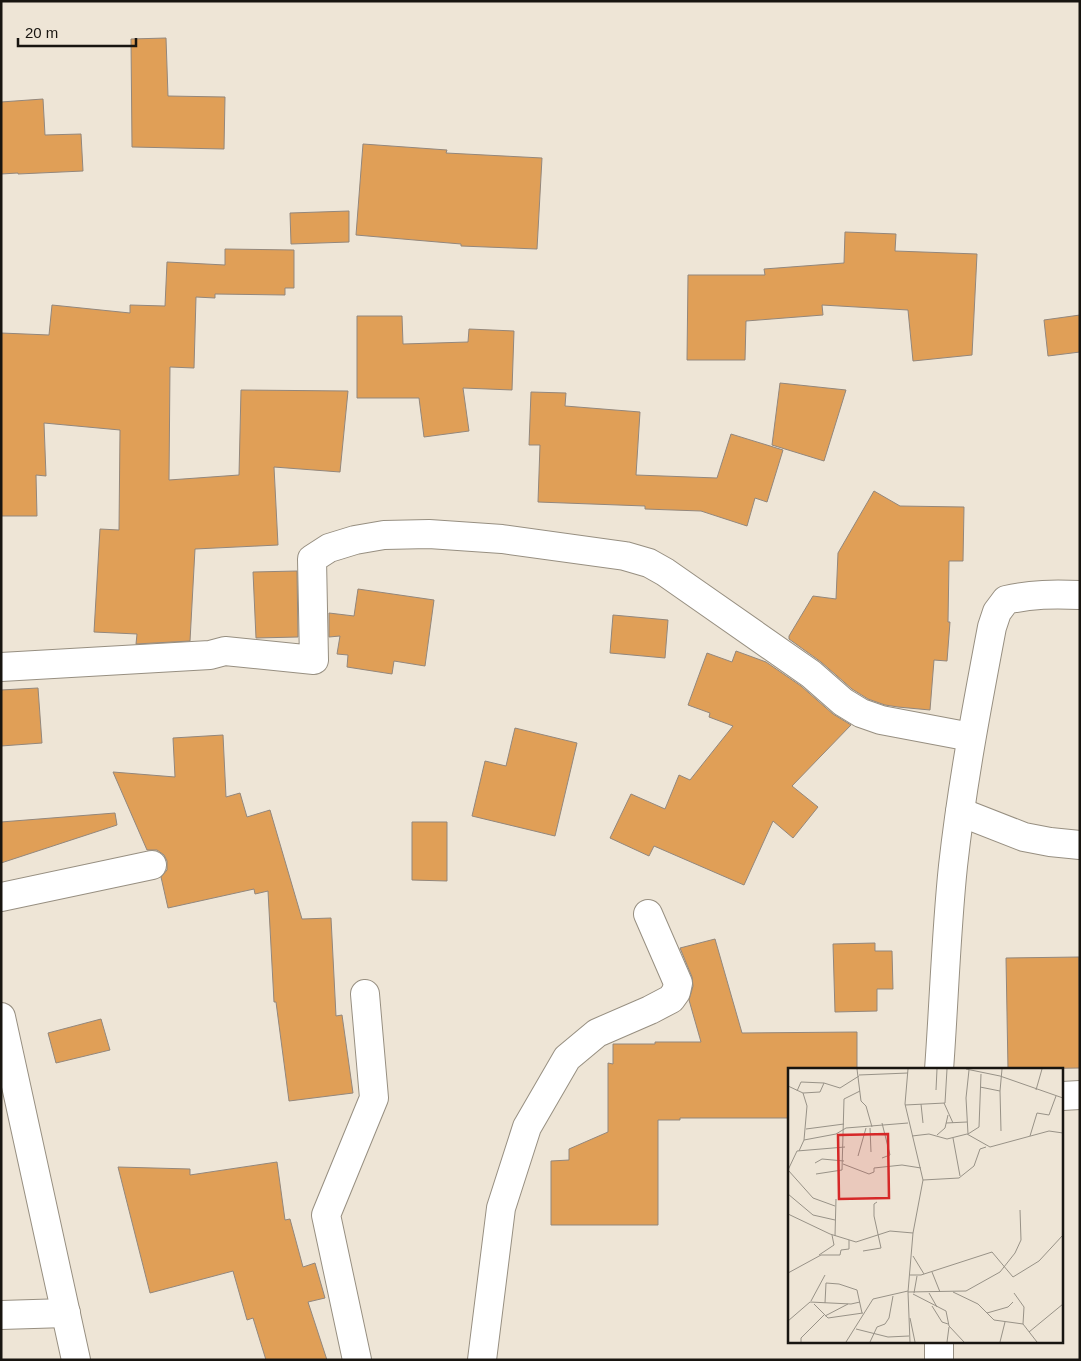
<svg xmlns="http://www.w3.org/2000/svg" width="1081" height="1361" font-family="Arial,sans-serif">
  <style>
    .building { fill: #e09f57; stroke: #93877c }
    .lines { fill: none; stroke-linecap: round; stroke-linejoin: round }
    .minor-casing { stroke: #978f81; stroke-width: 30 }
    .minor { stroke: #fff; stroke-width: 28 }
    .inset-road { fill: none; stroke: #989287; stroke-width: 1 }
    .view { fill: #d62828; fill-opacity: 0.15; stroke: #d62828; stroke-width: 2.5 }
    .inset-edge { fill: none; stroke: #181510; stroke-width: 2.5 }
  </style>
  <rect width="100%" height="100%" fill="#eee5d6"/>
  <g class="building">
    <polygon points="166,38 168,96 225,97 224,149 132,147 131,39"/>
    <polygon points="43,99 45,135 81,134 83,171 18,174 18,173 1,174 1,102"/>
    <polygon points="363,144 447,150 446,153 542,158 537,249 461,246 461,244 356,235"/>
    <polygon points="349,211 349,242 291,244 290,213"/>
    <polygon points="845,232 896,234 895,251 977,254 972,355 913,361 908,310 822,305 823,315 746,321 745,360 687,360 688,275 765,275 764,269 844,263"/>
    <polygon points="225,249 294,250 294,288 285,288 285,295 215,294 215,298 196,297 194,368 170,367 169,480 239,475 241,390 348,391 340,472 274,467 278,545 195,549 190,641 136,644 137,634 94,632 100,529 119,530 120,430 44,423 46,476 36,475 37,516 1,516 1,333 49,335 52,305 130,313 130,305 165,306 167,262 225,265"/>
    <polygon points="1080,315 1080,352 1048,356 1044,320"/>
    <polygon points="357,316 402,316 403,344 468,342 469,329 514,331 512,390 463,388 469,431 424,437 419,398 357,398"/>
    <polygon points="780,383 846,390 824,461 772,445"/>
    <polygon points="531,392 566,393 565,406 640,412 636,475 717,478 731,434 783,450 767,502 755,498 747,526 701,511 645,509 645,506 538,502 540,445 529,445"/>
    <polygon points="874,491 900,506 964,507 963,561 949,561 948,622 950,622 947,661 934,660 930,710 898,707 885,705 868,699 852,689 821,662 789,639 789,636 813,596 836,599 838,553"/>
    <polygon points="297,571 298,637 256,638 253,572"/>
    <polygon points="358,589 434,600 425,666 394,661 392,674 347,667 348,655 337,654 340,636 329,637 329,613 354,616"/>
    <polygon points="613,615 668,620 665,658 610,653"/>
    <polygon points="736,651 766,662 801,686 833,714 851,725 792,786 818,807 793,838 773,821 744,885 654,846 649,856 610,838 631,794 665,809 679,775 690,780 733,726 709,717 710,713 688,705 707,653 732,662"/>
    <polygon points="38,688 42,743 1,746 1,690"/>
    <polygon points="515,728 577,743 555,836 472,816 485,761 506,766"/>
    <polygon points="223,735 226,797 240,793 247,817 270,810 302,919 331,918 336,1016 342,1015 353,1093 289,1101 276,1002 274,1002 268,891 255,894 254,889 168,908 161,877 167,870 167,861 164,855 157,850 147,850 113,772 175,777 173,738"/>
    <polygon points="115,813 117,825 1,863 1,822"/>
    <polygon points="412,822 447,822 447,881 412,880"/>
    <polygon points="715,939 742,1033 857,1032 857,1070 790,1070 790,1118 680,1118 680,1120 658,1120 658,1225 551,1225 551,1161 569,1160 569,1149 608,1132 608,1063 613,1064 613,1044 655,1044 655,1042 701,1042 689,1000 693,986 692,977 680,948"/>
    <polygon points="875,943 875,951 892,951 893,989 877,989 877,1011 835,1012 833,944"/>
    <polygon points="1079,957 1080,1068 1008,1069 1006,958"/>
    <polygon points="101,1019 110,1050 56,1063 48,1033"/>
    <polygon points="277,1162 285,1220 290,1219 303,1267 315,1263 325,1298 308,1302 327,1360 266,1360 253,1318 247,1320 233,1271 150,1293 118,1167 190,1169 190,1175"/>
  </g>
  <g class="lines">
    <g class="minor-casing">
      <g id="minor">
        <polyline points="1,667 210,655 225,651 314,660 312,559 329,548 355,540 384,535 429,534 502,539 625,556 649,563 665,572 811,674 843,702 861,713 881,720 971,737"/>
        <polyline points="960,812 1024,837 1050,842 1080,845"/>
        <polyline points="1,897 152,865"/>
        <polyline points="1,1017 76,1360"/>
        <path d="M 939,1070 C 944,1002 946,933 953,866 C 962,785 977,706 992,627 L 997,612 L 1006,600 C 1032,594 1054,594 1080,595"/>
        <polyline points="1062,1096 1080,1095"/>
        <polyline points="1,1315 66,1313"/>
        <polyline points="939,1342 939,1360"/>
        <polyline points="357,1360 326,1215 374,1098 365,994"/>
        <polyline points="482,1360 501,1208 527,1127 567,1058 597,1033 650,1010 671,999 676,992 678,983 648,914"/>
      </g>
    </g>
    <use href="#minor" class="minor"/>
  </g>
  <g transform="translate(788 1068)">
    <rect width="275" height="275" fill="#eee5d6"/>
    <path class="inset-road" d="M 69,1 L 73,33 L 78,38 L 84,59M 120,1 L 117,36 L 135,112 L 125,165 L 120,224 L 122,274M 178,1 L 212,8 L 275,30M 71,7 L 120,5M 0,18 L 15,25 L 19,38 L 16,72 L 11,83M 192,19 L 212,23 L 214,1M 148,22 L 149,1M 248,22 L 254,1M 9,23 L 13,14 L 36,15 L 52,20 L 71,8M 212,23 L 213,63M 15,25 L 32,24 L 36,15M 156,35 L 165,55M 133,36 L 135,55M 117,37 L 157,35 L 159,1M 158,55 L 179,54M 82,60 L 83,84M 18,61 L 56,56M 180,66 L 191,59 L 193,6M 180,66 L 178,30 L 181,2M 149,67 L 157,60 L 160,47M 124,68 L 141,66 L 159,71 L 179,66 L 202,79 L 261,63 L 275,65M 242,68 L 249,45 L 261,47 L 268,28M 165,70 L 172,108M 16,72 L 48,66 L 58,60 L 120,55M 70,88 L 78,60M 94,90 L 102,87 L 94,55M 27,95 L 34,91 L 56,93M 55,96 L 81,106 L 86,104 L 86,100 L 114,97 L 133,100M 0,102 L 9,83 L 57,79M 0,102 L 25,130 L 47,138M 28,106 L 54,102 L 56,31 L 72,23M 135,112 L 171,110 L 186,98 L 192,81 L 198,79M 0,126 L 25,147 L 47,152M 0,146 L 42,166 L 68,174 L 102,163 L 125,165M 47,168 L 48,131M 75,183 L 93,180 L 86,148 L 86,136 L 89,134M 31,187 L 46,177 L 44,167M 125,188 L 136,206M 144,204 L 152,224M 0,205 L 33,187 L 52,187 L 53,182 L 61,181 L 61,172M 122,207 L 133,207 L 204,184 L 225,209 L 251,193 L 275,167M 120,224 L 178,223 L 212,204 L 227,185 L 233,172 L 232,142M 165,224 L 190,236 L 206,252 L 235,256 L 249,274M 126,225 L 129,208M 141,225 L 149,239M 226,225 L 236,239 L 235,256M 125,226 L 158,243 L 161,258 L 176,274M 23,233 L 37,207M 37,235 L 38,215 L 51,216 L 69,222 L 74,245M 26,236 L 40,250 L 75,245M 144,238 L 154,254 L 160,256M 199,245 L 220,239 L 225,234M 37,248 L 60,236M 122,250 L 127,274M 0,253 L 22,234 L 63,236 L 72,234M 68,261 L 100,269 L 121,268M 241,264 L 275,236M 13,274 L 13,270 L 36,247M 58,274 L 85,231 L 120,223M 82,274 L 89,259 L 97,256 L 101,250 L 105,228M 159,274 L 161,259M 212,274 L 217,254"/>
    <path class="view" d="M 100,66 L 101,130 L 51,131 L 50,67 Z"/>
    <rect width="275" height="275" class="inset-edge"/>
  </g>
  <rect width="1081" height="1361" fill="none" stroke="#181510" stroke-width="5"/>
  <path d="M18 38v8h118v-8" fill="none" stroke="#181510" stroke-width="2.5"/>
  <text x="25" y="38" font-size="15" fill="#181510" stroke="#eee5d6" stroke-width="4" paint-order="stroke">20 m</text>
</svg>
